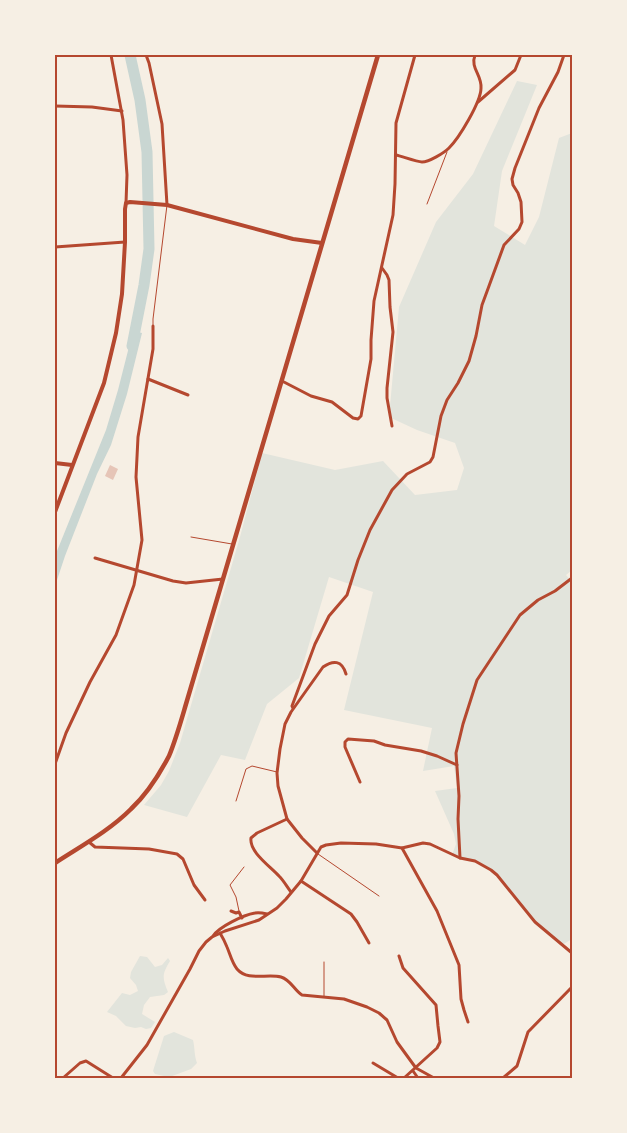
<svg xmlns="http://www.w3.org/2000/svg" width="627" height="1133" font-family="'Source Sans 3',sans-serif">
  <style>
    .green { fill: #e2e4dc }
    .water { fill: #c9d6d2 }
    .lines { fill: none; stroke-linecap: round; stroke-linejoin: round }
    .river { stroke: #c9d6d2; stroke-width: 11 }
    .building { fill: #e6c5b7 }
    .service { stroke: #b5482f; stroke-width: 1 }
    .minor { stroke: #b5482f; stroke-width: 3 }
    .tertiary { stroke: #b5482f; stroke-width: 4 }
    .primary { stroke: #b5482f; stroke-width: 4.5 }
    .neatline { fill: none; stroke: #b5482f; stroke-width: 2 }
  </style>
  <rect width="100%" height="100%" fill="#f6efe4"/>
  <g class="green">
    <polygon points="517,81 537,85 502,171 494,226 525,245 539,217 559,138 572,133 572,570 566,575 572,582 572,939 562,945 535,922 503,882 483,865 452,855 456,844 454,834 435,791 457,788 454,766 423,771 432,728 344,710 373,592 329,577 299,678 267,704 245,760 221,755 187,817 144,805 161,785 169,771 180,743 240,537 262,453 335,470 383,461 415,495 457,490 464,468 455,443 417,430 389,417 399,307 436,222 473,174"/>
    <path d="M 140,956 L 147,957 L 155,967 L 162,965 L 168,958 L 170,961 C 162,974 162,978 168,992 L 164,995 L 150,997 L 144,1005 L 142,1014 L 155,1022 L 151,1028 L 146,1029 L 141,1027 L 135,1028 L 126,1026 L 116,1016 L 107,1012 L 122,993 L 130,995 L 138,991 L 136,985 L 130,978 L 131,972 Z"/>
    <path d="M 174,1032 L 193,1040 C 195,1048 194,1055 197,1063 L 191,1069 L 167,1078 L 164,1076 L 155,1074 L 153,1071 L 164,1036 Z"/>
  </g>
  <polygon class="water" points="133,331 142,333 127,394 111,445 97,474 65,556 55,586 55,556 106,430 118,390"/>
  <g class="lines">
    <polyline class="river" points="130,55 140,100 147,152 149,249 144,285 132,346"/>
  </g>
  <polygon class="building" points="110,465 118,469 113,480 105,476"/>
  <g class="lines">
    <g class="service">
      <polyline points="427,204 447,152"/>
      <polyline points="153,325 153,319 167,205"/>
      <polyline points="191,537 232,544"/>
      <polyline points="236,801 246,769 252,766 277,772"/>
      <polyline points="318,854 379,896"/>
      <polyline points="239,911 236,897 230,885 244,867"/>
      <polyline points="324,996 324,962"/>
    </g>
    <g class="minor">
      <polyline points="111,55 123,120 127,175 126,203"/>
      <polyline points="146,55 149,63 162,124 167,205"/>
      <polyline points="572,55 572,56"/>
      <polyline points="478,102 515,70 521,55"/>
      <polyline points="55,106 92,107 122,111"/>
      <path d="M 396,155 C 401,156 417,162 422,162 C 429,162 444,153 449,148 C 459,138 481,102 481,88 C 482,75 470,68 475,55"/>
      <polyline points="55,247 125,242"/>
      <polyline points="382,268 387,275 389,280 390,307 393,332 387,388 387,398 392,426"/>
      <polyline points="148,379 188,395"/>
      <polyline points="282,381 311,396 332,402 353,418 358,419 361,416 371,359 371,340 374,301 393,215 395,184 396,123 415,55"/>
      <polyline points="95,558 173,581 186,583 223,579"/>
      <polyline points="293,708 292,706 315,644 329,616 347,595 358,560 370,530 392,490 407,474 430,462 433,457 441,416 447,400 458,383 469,361 476,336 482,305 489,286 504,245 519,229 522,222 521,202 518,193 513,185 512,179 515,168 539,108 558,72 564,55"/>
      <polyline points="55,764 66,733 90,682 116,635 134,585 142,540 136,477 138,437 153,349 153,326"/>
      <polyline points="360,782 345,747 345,742 348,739 374,741 385,745 421,751 437,756 457,765"/>
      <path d="M 287,819 L 257,833 L 251,838 C 249,852 270,866 279,876 C 284,881 287,887 291,892"/>
      <polyline points="89,842 95,847 149,849 177,854 183,859 194,885 205,900"/>
      <polyline points="402,848 437,911 459,965 461,999 464,1010 468,1022"/>
      <path d="M 317,853 L 302,838 L 287,819 L 278,786 L 277,773 L 280,749 L 285,724 L 291,712 L 323,667 C 333,660 342,660 346,674"/>
      <polyline points="460,858 458,819 459,796 456,753 463,724 477,680 520,615 538,600 555,591 572,578"/>
      <polyline points="301,881 351,914 357,922 369,943"/>
      <polyline points="231,911 236,913 239,912 242,918"/>
      <path d="M 220,933 C 223,938 225,942 227,947 C 230,954 232,963 237,969 C 248,982 267,973 281,977 C 291,980 294,990 302,995 L 344,999 L 367,1007 L 379,1013 L 387,1020 L 397,1042 L 413,1064 L 416,1068 L 434,1078"/>
      <path d="M 213,936 C 219,927 243,915 255,913 C 259,912 263,913 267,914"/>
      <polyline points="399,956 403,968 436,1005 438,1026 440,1042 437,1048 404,1078"/>
      <polyline points="373,1063 398,1078"/>
      <polyline points="413,1071 418,1078"/>
      <polyline points="63,1078 80,1063 86,1061 113,1078"/>
      <polyline points="121,1078 147,1045 190,969 199,951 206,942 212,937 225,931 259,920 277,908 286,899 301,881 321,847 326,845 341,843 376,844 402,848 423,843 430,844 460,858 475,861 491,870 497,875 535,922 572,953"/>
      <polyline points="503,1078 517,1066 528,1032 572,987"/>
    </g>
    <g class="tertiary">
      <polyline points="55,463 72,465"/>
      <polyline points="55,512 104,383 116,333 122,294 125,242 125,209 126,203 130,202 167,205 293,239 322,243"/>
    </g>
    <path class="primary" d="M 55,863 C 81,846 109,831 131,809 C 146,795 159,775 169,756 C 176,739 181,721 186,704 L 378,55"/>
  </g>
  <rect width="627" height="1133" fill="none" stroke="#f6efe4" stroke-width="112"/>
  <rect x="56" y="56" width="515" height="1021" class="neatline"/>
</svg>
